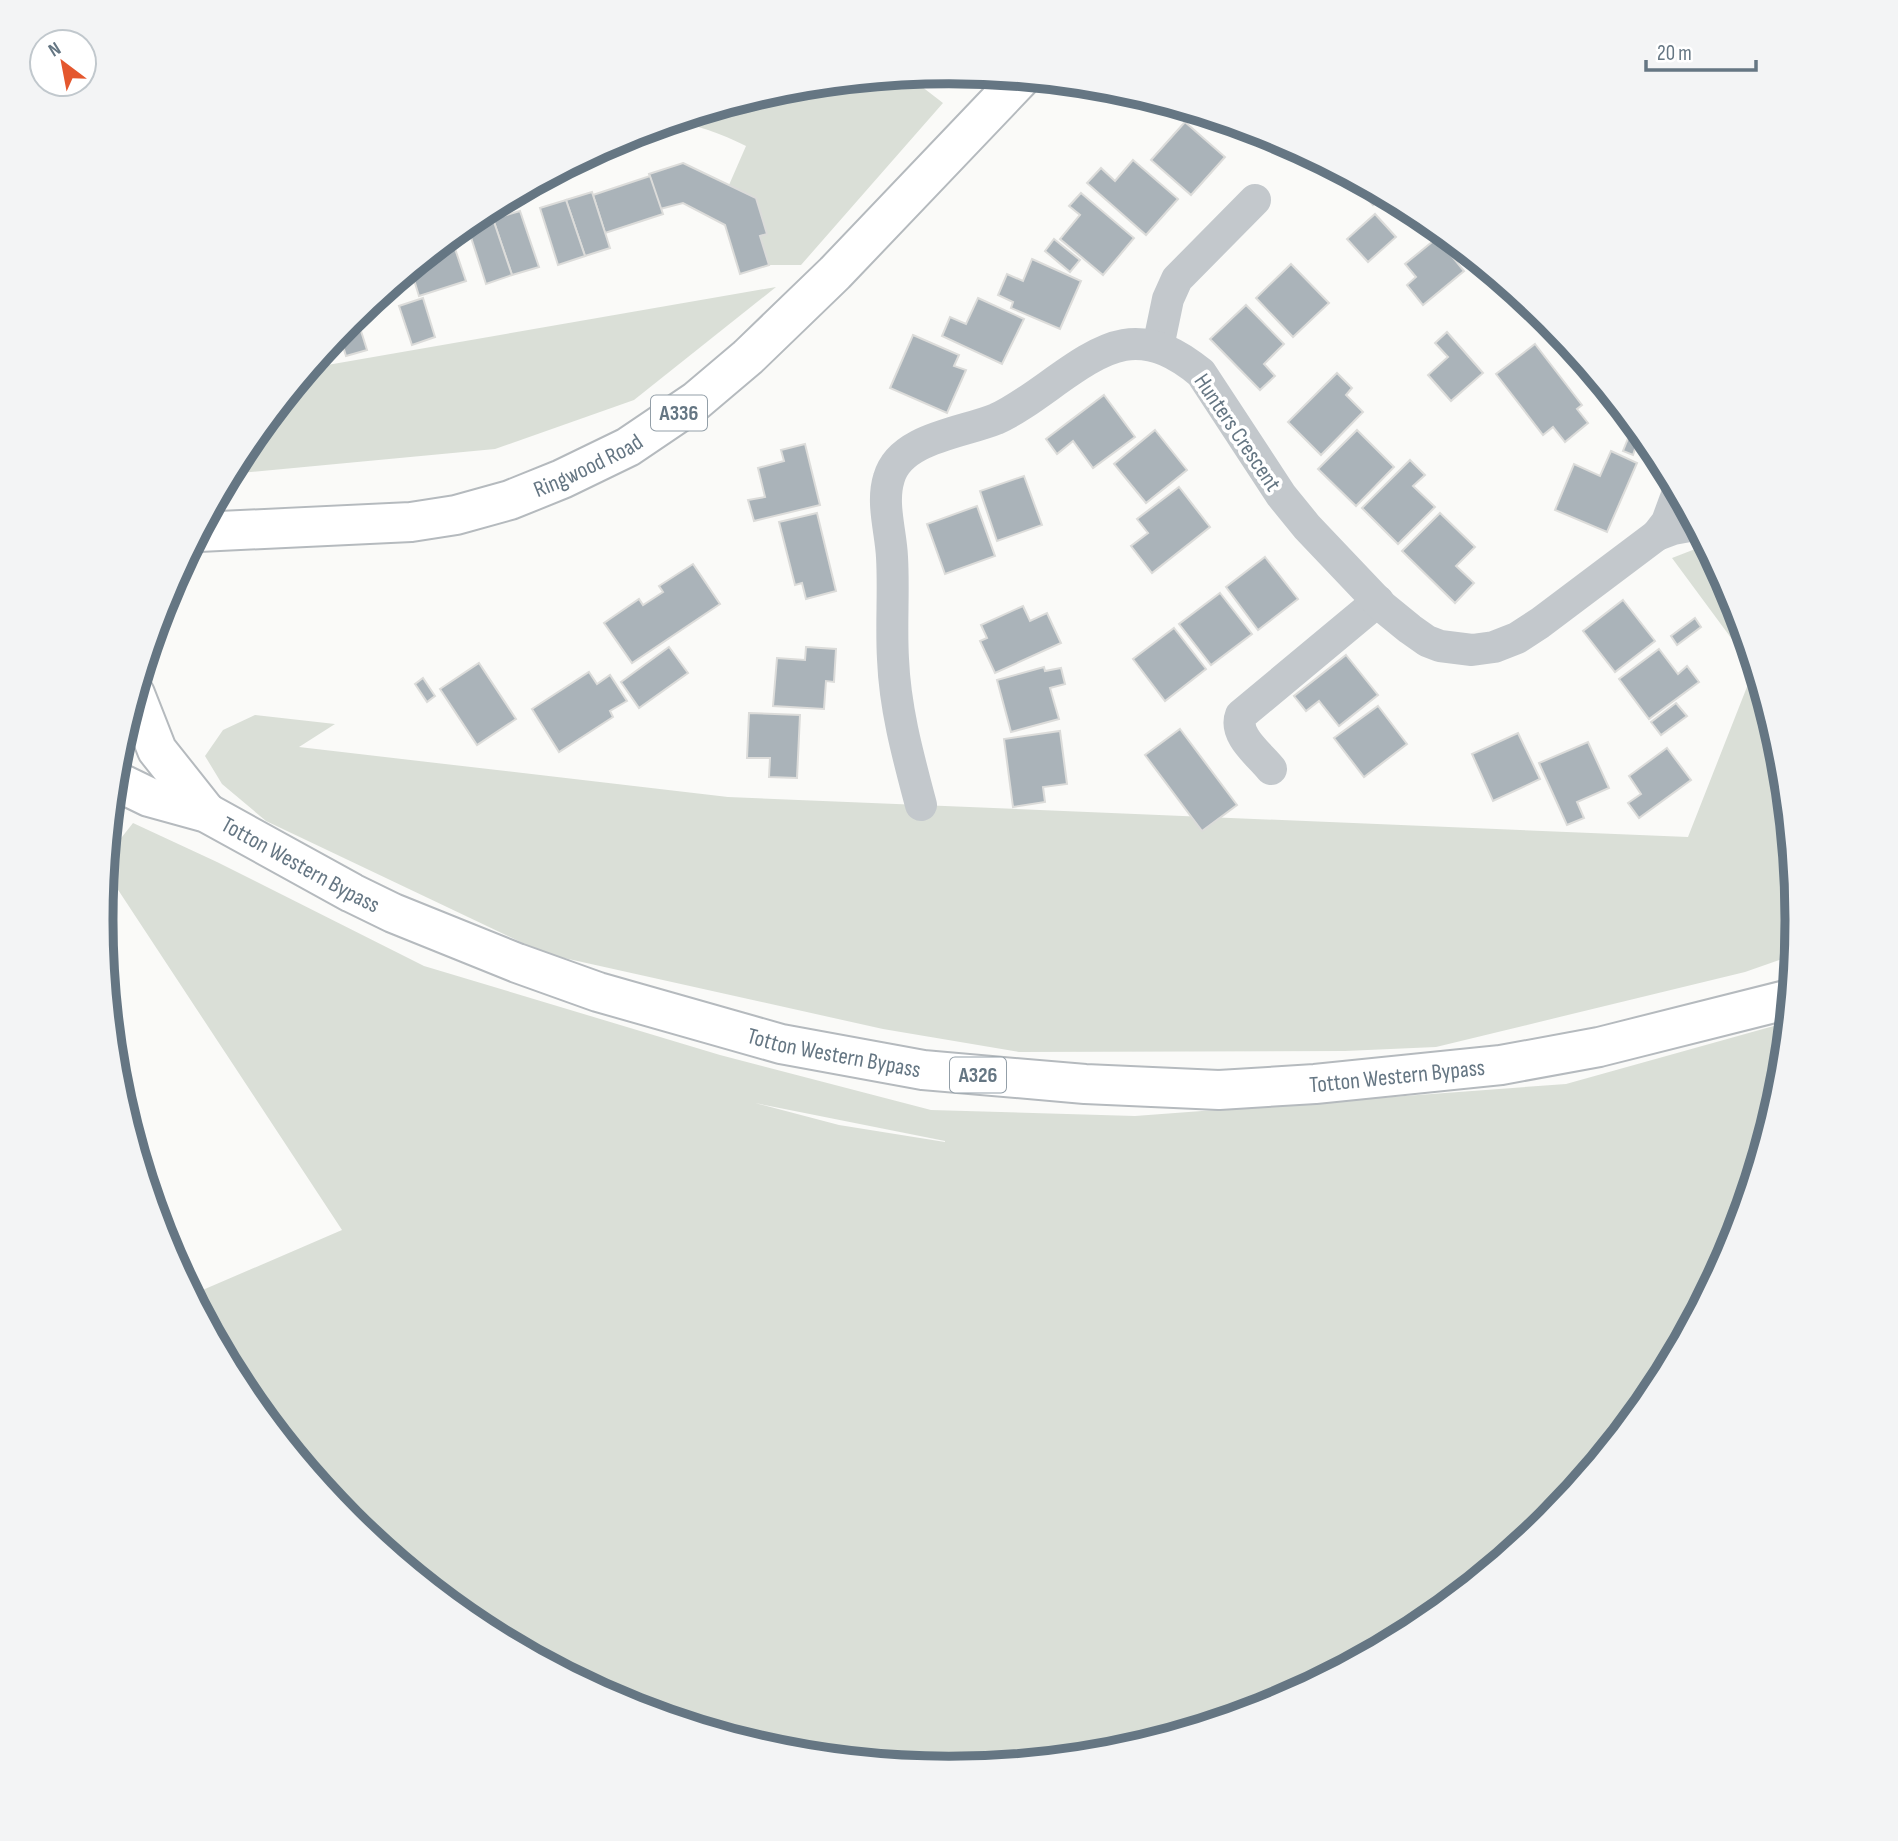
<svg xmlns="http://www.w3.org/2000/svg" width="1898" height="1841" font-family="'Sofia Sans Condensed',sans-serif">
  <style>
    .green { fill: #dadfd7; fill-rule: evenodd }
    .building { fill: #aab3b9; stroke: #dcdcda; stroke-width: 2 }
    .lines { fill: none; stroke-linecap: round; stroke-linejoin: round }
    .primary-casing { stroke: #b5babe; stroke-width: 42 }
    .minor { stroke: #c3c8cc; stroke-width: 32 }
    .primary { stroke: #fff; stroke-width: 38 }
    .labels { text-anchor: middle; stroke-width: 7; stroke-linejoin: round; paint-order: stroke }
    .shield { fill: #fff; stroke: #939fa8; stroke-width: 2 }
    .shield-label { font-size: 21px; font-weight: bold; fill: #657683 }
    .street-label { font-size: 23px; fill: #657683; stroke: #fff }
    .rim { fill: none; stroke: #657683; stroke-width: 9 }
  </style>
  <rect width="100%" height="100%" fill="#fafaf8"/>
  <g class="green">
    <path d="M 908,76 L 943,103 L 801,265 L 769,265 L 760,236 L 767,234 L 756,198 L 729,185 L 746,146 C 721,134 696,123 668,123 L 784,88 Z"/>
    <polygon points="776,287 634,400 495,449 230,474 244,449 310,368"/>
    <polygon points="1703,546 1707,546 1733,596 1782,755 1798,921 1794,955 1745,972 1436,1047 1345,1051 1019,1052 883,1029 546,954 266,821 222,784 205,756 223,730 255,715 335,724 299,747 728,797 1688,837 1754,669 1672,558"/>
    <path d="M 133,823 L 217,862 L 424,966 L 720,1055 L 931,1110 L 1135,1116 L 1566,1084 L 1788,1022 L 1781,1086 L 1733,1246 L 1654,1392 L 1549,1521 L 1420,1626 L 1273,1705 L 1114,1753 L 949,1769 L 783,1753 L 624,1704 L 477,1626 L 349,1520 L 243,1392 L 191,1295 L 342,1230 L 105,870 L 107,856 ZM 755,1103 L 945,1141 L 945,1142 L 839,1125 Z"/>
  </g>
  <g class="building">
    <polygon points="1185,122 1225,157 1191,195 1151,160"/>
    <polygon points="1300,151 1301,151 1322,162 1314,169"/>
    <polygon points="1133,160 1178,199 1146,235 1087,183 1101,168 1115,181"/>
    <polygon points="683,163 756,198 767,234 760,236 769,265 740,274 725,225 683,203 660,209 649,174"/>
    <polygon points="650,176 663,214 605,233 593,195"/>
    <polygon points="1364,185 1384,195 1373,205 1359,189"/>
    <polygon points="592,192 610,248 585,256 566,200"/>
    <polygon points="1081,193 1134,238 1103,275 1060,239 1080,215 1069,206"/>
    <polygon points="566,200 585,256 558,265 540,208"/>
    <polygon points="520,211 539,267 512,275 493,219"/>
    <polygon points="1375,214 1396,237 1368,262 1347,239"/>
    <polygon points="493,219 512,275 486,284 468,228"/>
    <polygon points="451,237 466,281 419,296 411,270"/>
    <polygon points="1437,238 1464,271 1423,305 1407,285 1416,277 1405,264"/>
    <polygon points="1054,239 1080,260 1070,272 1045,251"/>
    <polygon points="1032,259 1081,281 1060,329 1011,308 1013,302 998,295 1007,274 1023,281"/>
    <polygon points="1291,264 1329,303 1293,337 1256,298"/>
    <polygon points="395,282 399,292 373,301"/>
    <polygon points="423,298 435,337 412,345 399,306"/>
    <polygon points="978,298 1024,319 1002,364 942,336 950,317 966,324"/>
    <polygon points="1246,305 1284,344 1264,364 1275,376 1260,390 1210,339"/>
    <polygon points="356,315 367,350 346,356 339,333"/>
    <polygon points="1447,332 1483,373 1451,401 1428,375 1448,357 1435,343"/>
    <polygon points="913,335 959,355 954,366 966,370 947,413 890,388"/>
    <polygon points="1535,344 1582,405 1577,409 1588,423 1565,442 1553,427 1543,435 1496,374"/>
    <polygon points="1337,373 1352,388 1346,395 1363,412 1321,455 1288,422"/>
    <polygon points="1104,395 1135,437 1093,468 1073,441 1057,454 1046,439"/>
    <polygon points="1155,430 1187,470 1146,503 1114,464"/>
    <polygon points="1357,430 1394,467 1356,506 1318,469"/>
    <polygon points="1629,436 1638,440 1633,455 1623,451"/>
    <polygon points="805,444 820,505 754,521 748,500 765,497 758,468 784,461 781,450"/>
    <polygon points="1611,451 1637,463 1607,532 1555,510 1574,464 1600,476"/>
    <polygon points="1410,460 1425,475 1413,486 1435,507 1398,544 1362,508"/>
    <polygon points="1024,476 1042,525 997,541 980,491"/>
    <polygon points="1179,487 1210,527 1152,573 1131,546 1148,533 1137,519"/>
    <polygon points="977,506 995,556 945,574 927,524"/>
    <polygon points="817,513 836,591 806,599 802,583 795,585 779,522"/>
    <polygon points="1440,513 1475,547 1456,566 1474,583 1455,603 1402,551"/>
    <polygon points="1265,557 1298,599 1258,630 1226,587"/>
    <polygon points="693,564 720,604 632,663 604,623 639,599 643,605 663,592 659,586"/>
    <polygon points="1220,593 1252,634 1211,665 1179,624"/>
    <polygon points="1623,600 1655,641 1615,672 1583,631"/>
    <polygon points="1023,606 1030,621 1047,613 1061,643 995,673 980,641 987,638 981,625"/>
    <polygon points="1695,618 1701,627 1677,645 1671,636"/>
    <polygon points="1174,628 1206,669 1165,701 1133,659"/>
    <polygon points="669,647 688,673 639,708 621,682"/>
    <polygon points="806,647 836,649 834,682 826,681 824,709 773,706 777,658 805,660"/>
    <polygon points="1659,649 1678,674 1687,666 1699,682 1649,719 1619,679"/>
    <polygon points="1346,655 1378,695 1339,726 1319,701 1306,711 1294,696"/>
    <polygon points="479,663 516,719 477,745 440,689"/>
    <polygon points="1044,667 1045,671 1061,668 1065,684 1050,688 1059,719 1011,732 997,680"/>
    <polygon points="589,672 597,684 610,675 627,701 610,711 613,717 559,752 532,709"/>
    <polygon points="423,678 435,696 427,702 415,684"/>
    <polygon points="1676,703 1687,716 1661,735 1651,722"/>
    <polygon points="1378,706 1407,744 1364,777 1334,738"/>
    <polygon points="749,713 800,715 797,778 769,777 770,758 747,758"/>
    <polygon points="1180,729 1237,805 1202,831 1145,755"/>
    <polygon points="1060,731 1067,784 1043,787 1045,802 1013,807 1004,739"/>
    <polygon points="1518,733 1540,779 1493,801 1472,754"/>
    <polygon points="1588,742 1609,788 1577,802 1584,818 1567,825 1539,763"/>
    <polygon points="1667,748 1691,780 1639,818 1628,803 1641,794 1629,776"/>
  </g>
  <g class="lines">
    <g class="primary-casing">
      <g id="primary">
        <path id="s1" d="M 199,532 L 411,522 L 456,515 L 510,500 L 562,479 L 628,447 L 696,401 L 748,357 L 835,273 L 1020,79"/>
        <polyline points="135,694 157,750 207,813"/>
        <path id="s2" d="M 114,780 L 149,797 L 207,813 L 352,893 L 393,913 L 517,963 L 598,992 L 781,1044 L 923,1070 L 1085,1084 L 1219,1090 L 1315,1084 L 1501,1065 L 1599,1047 L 1790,999"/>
      </g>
    </g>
    <g class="minor">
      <polyline points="1158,347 1168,299 1177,279 1255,200"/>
      <polyline points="1657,535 1667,522 1678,492"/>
      <path d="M 1271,769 C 1259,754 1233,735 1241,715 L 1378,601"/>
      <path d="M 921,805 C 908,756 895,709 893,659 C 891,625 894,591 892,557 C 891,532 881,503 889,478 C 900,438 962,433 996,419 C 1037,401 1083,352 1124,345 C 1154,340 1179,355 1201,373 L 1281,495 L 1307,527 L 1383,607 L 1410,629 L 1427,641 L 1440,646 L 1472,650 L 1494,647 L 1517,638 L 1540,623 L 1657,535 L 1673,529 L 1695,525"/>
    </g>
    <use href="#primary" class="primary"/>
  </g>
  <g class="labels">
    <g class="shield">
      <rect x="651" y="395.5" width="56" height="35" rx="5"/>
      <rect x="950" y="1057.5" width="56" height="35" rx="5"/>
    </g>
    <g class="shield-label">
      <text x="679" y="420">A336</text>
      <text x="978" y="1082">A326</text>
    </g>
    <g class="street-label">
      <text transform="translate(1238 432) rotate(56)" y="8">Hunters Crescent</text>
      <text dy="8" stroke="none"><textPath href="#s1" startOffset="399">Ringwood Road</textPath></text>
      <text dy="8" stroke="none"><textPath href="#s2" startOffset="206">Totton Western Bypass</textPath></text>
      <text dy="8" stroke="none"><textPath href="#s2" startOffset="774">Totton Western Bypass</textPath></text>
      <text dy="8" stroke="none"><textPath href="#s2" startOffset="1340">Totton Western Bypass</textPath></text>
    </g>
  </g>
  <path d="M0 0H1898V1841H0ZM113 920a836 836 0 1 1 1672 0a836 836 0 1 1-1672 0Z" fill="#f3f4f5" fill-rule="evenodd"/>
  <path class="rim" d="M113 920a836 836 0 1 1 1672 0a836 836 0 1 1-1672 0Z"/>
  <g transform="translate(63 63) rotate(328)"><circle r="33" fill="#ffffff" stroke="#c1c8cd" stroke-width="2"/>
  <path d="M0-5L12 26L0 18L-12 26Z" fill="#e4572e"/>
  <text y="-10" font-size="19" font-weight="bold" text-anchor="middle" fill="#657683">N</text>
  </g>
  <path d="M1646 60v10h110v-10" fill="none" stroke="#657683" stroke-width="3.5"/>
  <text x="1657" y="60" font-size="21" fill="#657683" stroke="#ffffff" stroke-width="5" paint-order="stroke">20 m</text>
</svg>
